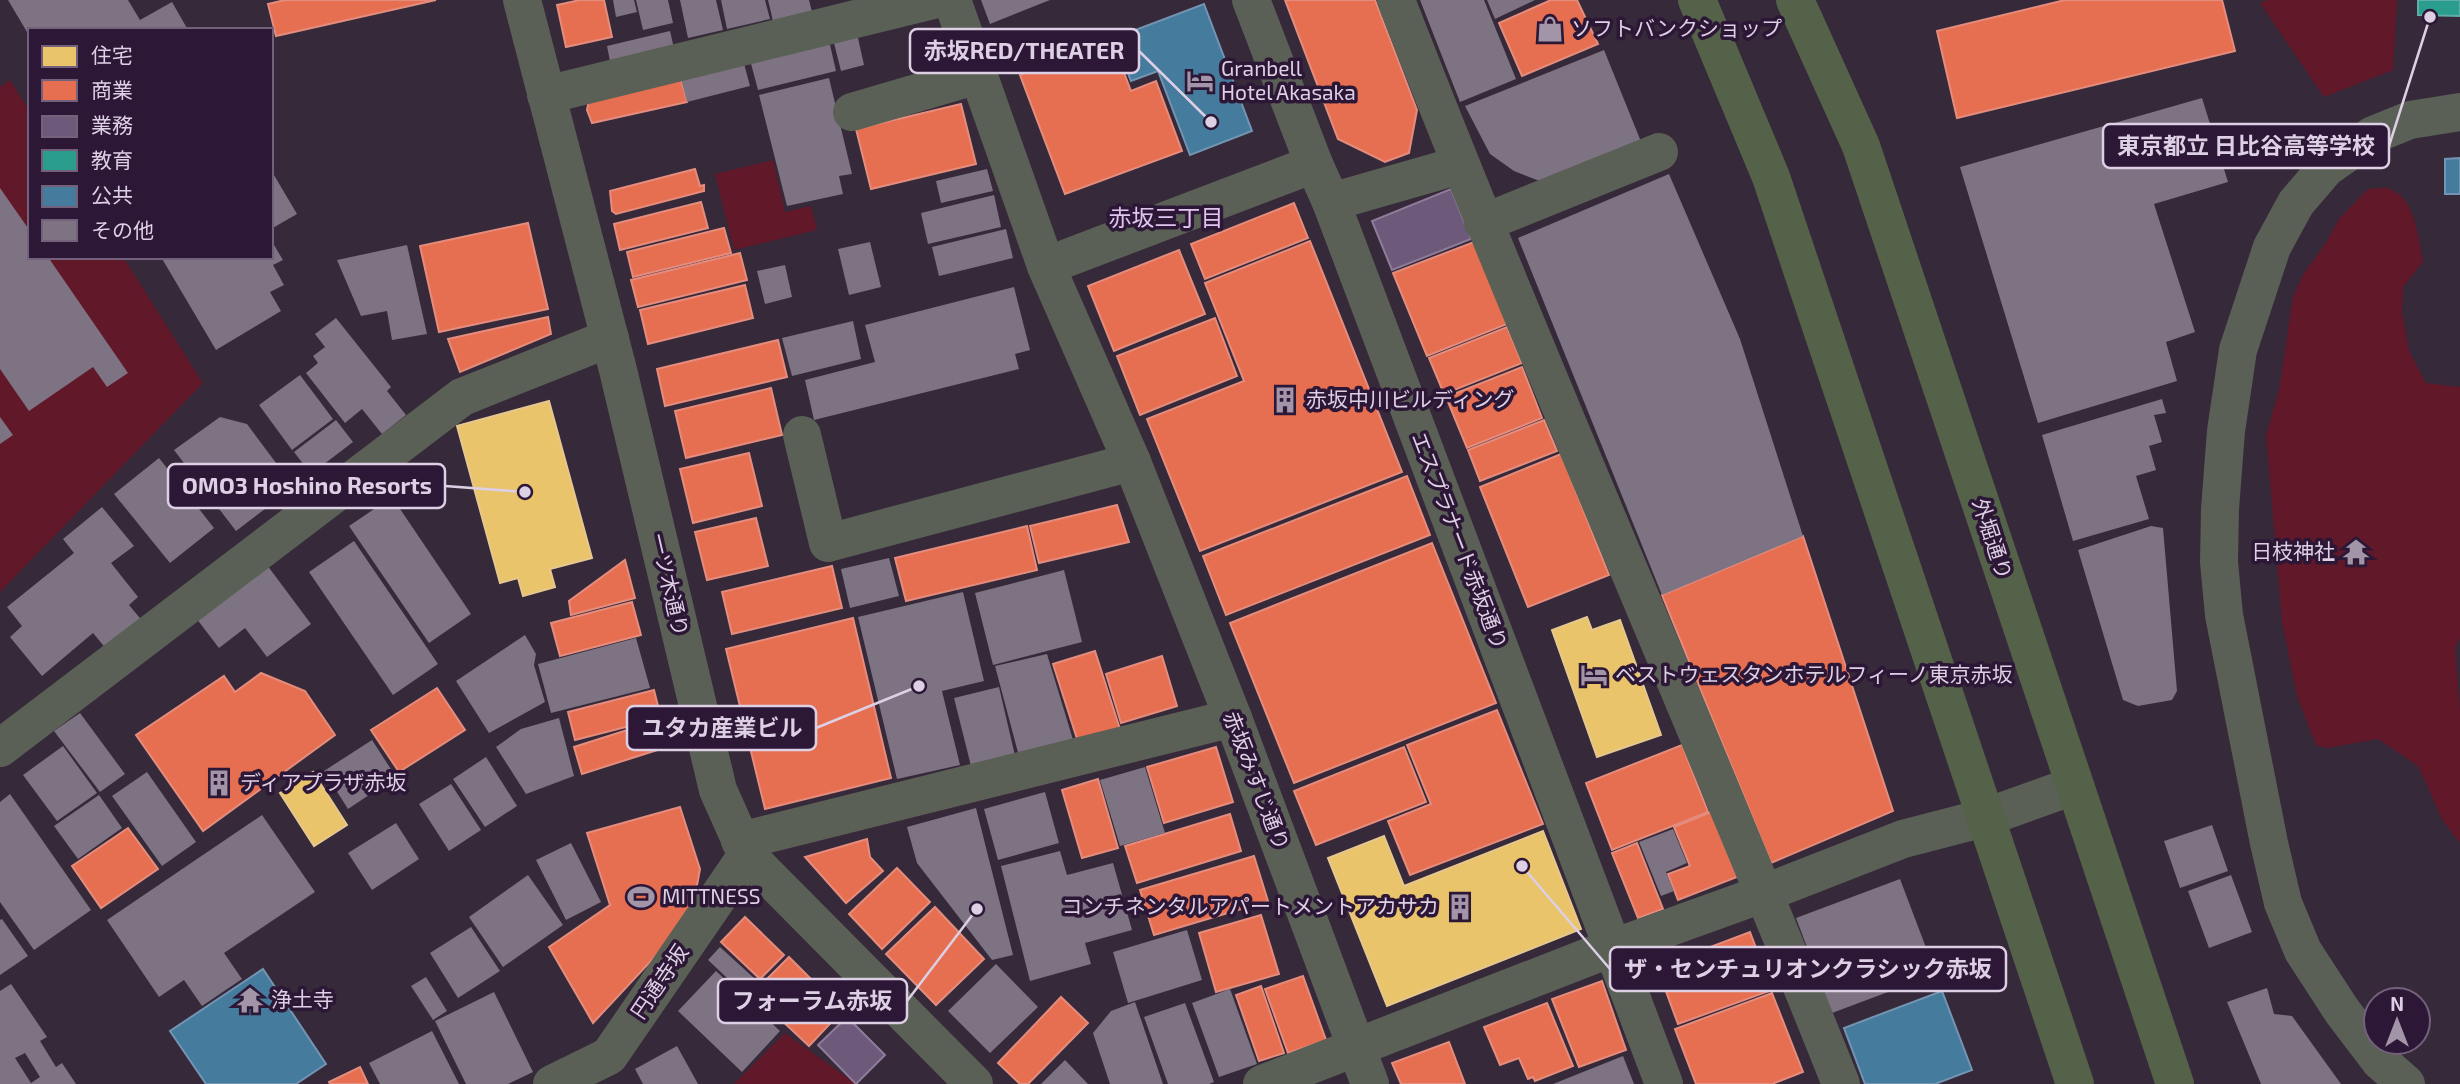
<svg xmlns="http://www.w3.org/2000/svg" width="2460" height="1084" font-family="'Exo 2','Noto Sans JP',sans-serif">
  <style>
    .green { fill: #611829 }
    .homes { fill: #e9c46a; stroke: #e5c78f; stroke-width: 2 }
    .shops { fill: #e76f51; stroke: #e48c7d; stroke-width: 2 }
    .offices { fill: #6d597a; stroke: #8f7c9a; stroke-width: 2 }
    .schools { fill: #2a9d8f; stroke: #60aca8; stroke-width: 2 }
    .public { fill: #457b9d; stroke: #7394b2; stroke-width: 2 }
    .building { fill: #7e7383; fill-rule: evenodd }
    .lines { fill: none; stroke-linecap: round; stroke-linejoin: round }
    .minor { stroke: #5a6055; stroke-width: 38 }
    .major { stroke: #546249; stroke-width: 38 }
    .labels { text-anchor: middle; stroke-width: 7; stroke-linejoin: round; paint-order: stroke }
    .poi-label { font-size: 21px; fill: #ddcfe4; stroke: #2d1737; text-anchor: start }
    .street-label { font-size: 21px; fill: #ddcfe4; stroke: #2d1737 }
    .neighbourhood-label { font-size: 23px; fill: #e0c4ee; stroke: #2d1737 }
    .leader { fill: none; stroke: #ddcfe4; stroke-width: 2.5 }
    .callout-dot { fill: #ddcfe4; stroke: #2d1737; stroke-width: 2.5 }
    .callout { fill: #2d1737; stroke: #ddcfe4; stroke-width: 2.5 }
    .callout-label { font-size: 23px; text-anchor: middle; font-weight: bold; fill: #ddcfe4 }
  </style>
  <rect width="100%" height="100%" fill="#35293a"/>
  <g class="green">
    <polygon points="2268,0 2397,0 2393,70 2324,97 2260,3"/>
    <polygon points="10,80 30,112 30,257 123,257 203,383 0,592 0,87"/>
    <polygon points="773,160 785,212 811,206 817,230 734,250 715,174"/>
    <path d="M 2368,189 C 2374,189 2384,187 2390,189 C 2416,200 2418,237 2423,262 L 2403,287 L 2402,312 L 2409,351 L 2426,383 L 2460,387 L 2460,638 L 2455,648 L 2460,712 L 2460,843 L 2443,821 L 2418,766 L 2378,739 L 2327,748 L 2316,745 L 2297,696 L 2282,622 L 2266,435 L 2279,390 L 2293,297 L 2303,275 L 2327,241 L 2339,219 Z"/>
    <polygon points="785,1033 856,1084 734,1084"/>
  </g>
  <g class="homes">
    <polygon points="549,401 592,558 550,569 555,587 523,596 518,578 500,583 457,426"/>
    <polygon points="1587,617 1592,630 1620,620 1661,735 1597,757 1552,630"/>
    <polygon points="313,772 347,825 314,846 280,793"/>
    <polygon points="1543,831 1581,929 1387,1006 1328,858 1384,836 1404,886"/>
  </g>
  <g class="shops">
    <polygon points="285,0 436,0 276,36 268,4"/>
    <polygon points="580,0 604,0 612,37 566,47 557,5"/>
    <polygon points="1285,0 1375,0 1417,110 1409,153 1385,162 1338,139"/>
    <polygon points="1551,0 1577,0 1598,44 1522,76 1499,23"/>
    <polygon points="2065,0 2222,0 2235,51 1957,118 1937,31"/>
    <polygon points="1112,41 1131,91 1156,81 1182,151 1065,194 1020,75"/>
    <polygon points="680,75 687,102 592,123 587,110 589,99"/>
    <polygon points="961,104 976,164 871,189 856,129"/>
    <polygon points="695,169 700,186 704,185 704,191 616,214 612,211 610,191"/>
    <polygon points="701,202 708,228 620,250 614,224"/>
    <polygon points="1294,203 1308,238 1205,279 1191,244"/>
    <polygon points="528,223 548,309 439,332 420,246"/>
    <polygon points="724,228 731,253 633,277 627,252"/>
    <polygon points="1310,241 1402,472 1200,551 1147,419 1244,381 1205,283"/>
    <polygon points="1474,242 1507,324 1427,356 1393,273"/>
    <polygon points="1179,250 1205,314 1114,351 1088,286"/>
    <polygon points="740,253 747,280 638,307 631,280"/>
    <polygon points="745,285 753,318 648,344 640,310"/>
    <polygon points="548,317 551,334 460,372 448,339"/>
    <polygon points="1215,318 1237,376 1140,415 1117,356"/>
    <polygon points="1507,327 1522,363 1444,394 1429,358"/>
    <polygon points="778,340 787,377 665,406 657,369"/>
    <polygon points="1522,367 1542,418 1467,448 1446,397"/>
    <polygon points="771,388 782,435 686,458 675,411"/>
    <polygon points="1544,420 1557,451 1480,481 1468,450"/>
    <polygon points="749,453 762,506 693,523 680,469"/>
    <polygon points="1561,454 1609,575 1528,607 1480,487"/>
    <polygon points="1407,476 1430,535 1226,615 1203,556"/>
    <polygon points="1117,505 1129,542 1039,563 1030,526"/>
    <polygon points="756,518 768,566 707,580 695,532"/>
    <polygon points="1027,526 1037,570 906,601 895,558"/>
    <polygon points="1803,536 1893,811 1771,863 1662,595"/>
    <polygon points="1432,543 1496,703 1294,783 1230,623"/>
    <polygon points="625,560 635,598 571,615 569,601"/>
    <polygon points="832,566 842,608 732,634 722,592"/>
    <polygon points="632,602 641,635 560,656 551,623"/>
    <polygon points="853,618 891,778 765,809 726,649"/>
    <polygon points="1095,651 1120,729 1078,742 1053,664"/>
    <polygon points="1162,656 1177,706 1121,723 1106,674"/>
    <polygon points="261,673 305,691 335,735 203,831 136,735 224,676 235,692"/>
    <polygon points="437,688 465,730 399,772 371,730"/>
    <polygon points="654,690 661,718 575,740 568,712"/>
    <polygon points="1497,710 1543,824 1410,875 1388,821 1431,804 1407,745"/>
    <polygon points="665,718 673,745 582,774 574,747"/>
    <polygon points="1682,745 1708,812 1612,850 1586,783"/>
    <polygon points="1216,747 1233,802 1164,823 1147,767"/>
    <polygon points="1404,747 1426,802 1316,845 1294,791"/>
    <polygon points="1098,779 1118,848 1082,858 1062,790"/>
    <polygon points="680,807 700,869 691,918 593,1023 549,947 610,905 587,833"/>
    <polygon points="1711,812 1737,877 1678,900 1668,874 1690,866 1674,827"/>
    <polygon points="1230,814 1241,851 1137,883 1125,846"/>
    <polygon points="128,828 158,869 101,908 72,866"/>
    <polygon points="867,839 870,857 883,871 846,903 805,857"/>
    <polygon points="1637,843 1663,909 1638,918 1612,853"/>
    <polygon points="1254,856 1268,901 1154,935 1140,890"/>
    <polygon points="897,868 930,902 882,949 849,914"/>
    <polygon points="935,907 984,959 936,1005 886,954"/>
    <polygon points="1261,915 1279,974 1216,992 1199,933"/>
    <polygon points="745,917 784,955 760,979 721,942"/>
    <polygon points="1750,932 1772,990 1678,1024 1657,967"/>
    <polygon points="789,957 810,978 774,1016 752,994"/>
    <polygon points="1303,976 1326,1040 1288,1053 1265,989"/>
    <polygon points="1602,981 1626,1050 1579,1067 1552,999"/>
    <polygon points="811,983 841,1012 809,1046 778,1017"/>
    <polygon points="1261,986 1284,1053 1259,1061 1236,995"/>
    <polygon points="1772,993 1803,1072 1772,1084 1696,1084 1675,1029"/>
    <polygon points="1061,997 1088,1023 1028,1084 1020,1084 998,1063"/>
    <polygon points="1547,1003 1573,1066 1535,1081 1533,1077 1528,1079 1519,1058 1500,1065 1484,1027"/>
    <polygon points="1449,1042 1465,1084 1401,1084 1392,1063"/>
    <polygon points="360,1067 368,1084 330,1084 329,1082"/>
  </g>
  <g class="offices">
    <polygon points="1451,189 1471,239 1392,270 1372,221"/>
    <polygon points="847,1017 885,1055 856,1084 818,1045"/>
  </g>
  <polygon class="schools" points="2418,0 2460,0 2460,16 2418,15"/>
  <g class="public">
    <polygon points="1204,4 1252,131 1190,155 1158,71 1131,81 1114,38"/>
    <polygon points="2460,158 2460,194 2445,194 2445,159"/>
    <polygon points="263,969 326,1064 296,1084 206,1084 170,1031"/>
    <polygon points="1942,991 1972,1070 1935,1084 1865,1084 1844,1028"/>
  </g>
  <g class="building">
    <polygon points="8,0 128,0 140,20 172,2 188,30 30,30 30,37"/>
    <polygon points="613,0 634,0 637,12 616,17"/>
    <polygon points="636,0 668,0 673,23 643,30"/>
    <polygon points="680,0 716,0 723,30 688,38"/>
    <polygon points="721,0 765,0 770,19 727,29"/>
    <polygon points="768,0 809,0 812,12 773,21"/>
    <polygon points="981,0 1050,0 990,24"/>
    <polygon points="1420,0 1484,0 1516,79 1460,102"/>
    <polygon points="1487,0 1535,0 1495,19"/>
    <polygon points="856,29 864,65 841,71 832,35"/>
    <polygon points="670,31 676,57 612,71 607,46"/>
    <polygon points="828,36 836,71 758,90 749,56"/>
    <polygon points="1604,50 1644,149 1555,181 1537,180 1514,171 1490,154 1465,106"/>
    <polygon points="743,60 750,86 687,102 680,75"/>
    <polygon points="829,78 852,174 839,176 843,194 787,206 759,95"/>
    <polygon points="2202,98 2228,182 2154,204 2195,332 2166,342 2177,381 2038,423 1960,167"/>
    <polygon points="987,169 993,191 941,203 936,181"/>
    <polygon points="271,170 297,214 271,229"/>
    <polygon points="1669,174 1740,339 1803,536 1662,595 1518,238"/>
    <polygon points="0,188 30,231 30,257 48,257 128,373 107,387 93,367 29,411 0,369"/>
    <polygon points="994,195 1001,227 928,244 921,213"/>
    <polygon points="1006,229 1013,258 939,276 932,247"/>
    <polygon points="271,240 283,260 273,265 284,285 270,292 281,311 216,350 161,257 271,257"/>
    <polygon points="870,242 881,287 849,295 838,249"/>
    <polygon points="407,245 427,334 392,340 387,311 361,316 337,260"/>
    <polygon points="785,265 792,297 765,304 757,271"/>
    <polygon points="1014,287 1030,350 1015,354 1019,369 814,420 805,380 875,362 865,325"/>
    <polygon points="336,318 391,387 387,391 406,415 382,434 362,409 345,423 306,373 318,363 313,356 325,347 315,334"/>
    <polygon points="853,321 861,359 792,376 782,338"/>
    <polygon points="300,375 333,419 292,450 259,405"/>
    <polygon points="2162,399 2166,413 2154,415 2162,442 2149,446 2156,470 2136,476 2149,519 2073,541 2042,435"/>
    <polygon points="0,417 13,435 0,444"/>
    <polygon points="220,417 247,424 294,487 236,531 174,450"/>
    <polygon points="336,420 353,442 311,474 294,452"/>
    <polygon points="159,458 214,528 170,563 114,494"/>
    <polygon points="392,497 471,614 429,643 349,526"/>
    <polygon points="102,507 134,546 111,563 138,597 129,605 144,623 108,651 93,633 42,676 10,637 22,626 7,607 74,553 63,539"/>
    <polygon points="2151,526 2163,528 2177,691 2172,700 2138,706 2123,700 2078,550"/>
    <polygon points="354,541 438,664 393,695 309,572"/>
    <polygon points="889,558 899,596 850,608 841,569"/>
    <polygon points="267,565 311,624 267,657 245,628 219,648 196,618"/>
    <polygon points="1064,570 1082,642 993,665 975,593"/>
    <polygon points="963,592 984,681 942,691 960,765 897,779 858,617"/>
    <polygon points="525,635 536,654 534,665 545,702 489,733 456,681"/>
    <polygon points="636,638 650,688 551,713 538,664"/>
    <polygon points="1047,654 1074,743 1020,760 995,666"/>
    <polygon points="999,687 1016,760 972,770 954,698"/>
    <polygon points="80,713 125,774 100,792 54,731"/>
    <polygon points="559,718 574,776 526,794 496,747 521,729"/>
    <polygon points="372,740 396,777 348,809 324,771"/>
    <polygon points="63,746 97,793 57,821 23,775"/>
    <polygon points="486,757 517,806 485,827 453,779"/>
    <polygon points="1145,767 1165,833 1120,846 1100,780"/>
    <polygon points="147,772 196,842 162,866 112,796"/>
    <polygon points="451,784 481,830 449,851 419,804"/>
    <polygon points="1045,792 1059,843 998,860 984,809"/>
    <polygon points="10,794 91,910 34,950 0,902 0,802"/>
    <polygon points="99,795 122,828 78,859 54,826"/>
    <polygon points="976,808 1013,955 992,960 917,863 907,827"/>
    <polygon points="262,815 315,892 224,953 242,979 202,1006 184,980 159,997 107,920"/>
    <polygon points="396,823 419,859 372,890 348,853"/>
    <polygon points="2212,825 2228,871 2180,888 2164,841"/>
    <polygon points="1673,829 1687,863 1666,872 1674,891 1661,896 1639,842"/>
    <polygon points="571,843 601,902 566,920 536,860"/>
    <polygon points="1060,851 1067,875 1113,863 1132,930 1085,943 1091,964 1030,981 1001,866"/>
    <polygon points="528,875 563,925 503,967 469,917"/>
    <polygon points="2231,875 2252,932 2209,948 2188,891"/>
    <polygon points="1900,879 1936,974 1832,1013 1796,918"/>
    <polygon points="2,919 28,956 0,975 0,920"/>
    <polygon points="471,927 500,971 458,998 430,953"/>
    <polygon points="1187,930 1202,980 1128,1003 1113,952"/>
    <polygon points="720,947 755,979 742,992 708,960"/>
    <polygon points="996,964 1038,1007 990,1053 948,1011"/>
    <polygon points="716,971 780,1031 742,1072 678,1011"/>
    <polygon points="426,977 447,1011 433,1020 411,986"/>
    <path d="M 11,984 L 47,1037 L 40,1041 L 56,1067 L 62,1063 L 76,1084 L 0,1084 L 0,991 ZM 25,1053 L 40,1077 L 31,1083 L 15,1058 Z"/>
    <polygon points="2267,988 2274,1014 2292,1016 2341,1084 2261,1084 2227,1002"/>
    <polygon points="1230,989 1257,1064 1219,1077 1192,1003"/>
    <polygon points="494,992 533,1072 508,1084 466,1084 435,1021"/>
    <polygon points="1135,1002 1163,1084 1110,1084 1093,1033 1111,1011"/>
    <polygon points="1185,1003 1214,1082 1209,1084 1168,1084 1144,1017"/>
    <polygon points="432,1031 459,1084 380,1084 369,1063"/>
    <polygon points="677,1046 698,1084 643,1084 635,1069"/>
    <polygon points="1623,1056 1634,1084 1553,1084"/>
    <polygon points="1065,1060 1088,1084 1041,1084"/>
  </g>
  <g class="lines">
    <g class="minor">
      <polyline points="522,0 618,370 718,790 747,855 974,1084"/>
      <polyline points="952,0 1046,266 1132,462 1233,718 1370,1084"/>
      <polyline points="1251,0 1314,164 1331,202 1664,1084"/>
      <path d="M 1396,0 C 1537,364 1697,721 1841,1084"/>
      <polyline points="546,95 933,0"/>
      <polyline points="852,112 978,75"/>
      <polyline points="1331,202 1460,165"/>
      <polyline points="1483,223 1659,152"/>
      <polyline points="1046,266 1314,164"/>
      <polyline points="802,435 828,543 1132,462"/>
      <polyline points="0,748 462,397 610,338"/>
      <polyline points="740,841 1233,718"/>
      <polyline points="552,1084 609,1056 747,855"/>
      <polyline points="1262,1084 1596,954 1765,893 1903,839 1984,818 2073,786"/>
      <polyline points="2406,1084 2380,1061 2342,1011 2303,951 2283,903 2269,843 2224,615 2219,562 2220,509 2226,431 2238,350 2272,247 2296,203 2326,168 2373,135 2410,120 2460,112"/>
    </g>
    <g class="major">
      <polyline points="1697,0 1771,177 2075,1084"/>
      <polyline points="1795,0 1861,146 2175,1084"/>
    </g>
  </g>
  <defs>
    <g id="shop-bare" transform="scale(2.1)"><path d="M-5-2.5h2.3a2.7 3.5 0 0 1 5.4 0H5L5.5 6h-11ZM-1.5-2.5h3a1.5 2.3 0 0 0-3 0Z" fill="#a295a8" stroke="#2d1737" stroke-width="2.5" paint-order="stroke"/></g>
    <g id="hotel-bare" transform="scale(2.1)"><path d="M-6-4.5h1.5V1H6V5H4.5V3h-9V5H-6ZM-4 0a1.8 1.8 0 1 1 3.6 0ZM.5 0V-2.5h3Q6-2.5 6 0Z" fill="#a295a8" stroke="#2d1737" stroke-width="2.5" paint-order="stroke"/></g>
    <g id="building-bare" transform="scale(2.1)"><path d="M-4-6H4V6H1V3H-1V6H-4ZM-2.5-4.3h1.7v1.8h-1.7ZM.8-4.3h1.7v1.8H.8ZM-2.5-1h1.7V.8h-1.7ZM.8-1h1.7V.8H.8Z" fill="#a295a8" stroke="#2d1737" stroke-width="2.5" paint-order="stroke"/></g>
    <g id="temple-bare" transform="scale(2.1)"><path d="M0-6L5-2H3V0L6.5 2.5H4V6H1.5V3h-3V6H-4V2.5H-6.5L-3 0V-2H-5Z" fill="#a295a8" stroke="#2d1737" stroke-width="2.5" paint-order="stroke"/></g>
    <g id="stadium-bare" transform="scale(2.1)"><path d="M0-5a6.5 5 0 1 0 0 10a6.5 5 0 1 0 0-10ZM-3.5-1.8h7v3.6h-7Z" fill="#a295a8" stroke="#2d1737" stroke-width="2.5" paint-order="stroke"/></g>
  </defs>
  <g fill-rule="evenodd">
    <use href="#shop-bare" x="1550" y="29"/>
    <use href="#hotel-bare" x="1200" y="81"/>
    <use href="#building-bare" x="1285" y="400"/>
    <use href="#temple-bare" x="2356" y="552"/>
    <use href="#hotel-bare" x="1594" y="675"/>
    <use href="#building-bare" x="219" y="783"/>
    <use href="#stadium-bare" x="641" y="897"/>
    <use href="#building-bare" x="1460" y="907"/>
    <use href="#temple-bare" x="250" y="1000"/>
  </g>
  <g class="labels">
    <g class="poi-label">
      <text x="1571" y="36">ソフトバンクショップ</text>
      <text x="1221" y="76">Granbell<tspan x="1221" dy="24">Hotel Akasaka</tspan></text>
      <text x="1306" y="407">赤坂中川ビルディング</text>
      <text x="2335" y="559" text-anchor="end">日枝神社</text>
      <text x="1615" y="682">ベストウェスタンホテルフィーノ東京赤坂</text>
      <text x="240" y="790">ディアプラザ赤坂</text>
      <text x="662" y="904">MITTNESS</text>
      <text x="1439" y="914" text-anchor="end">コンチネンタルアパートメントアカサカ</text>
      <text x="271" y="1007">浄土寺</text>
    </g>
    <g class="street-label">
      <text transform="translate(1992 539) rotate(72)" y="7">外堀通り</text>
      <text transform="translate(1459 541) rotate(69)" y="7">エスプラナード赤坂通り</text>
      <text transform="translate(669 585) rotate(77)" y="7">一ツ木通り</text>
      <text transform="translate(1256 781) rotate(69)" y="7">赤坂みすじ通り</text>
      <text transform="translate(660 982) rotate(-56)" y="7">円通寺坂</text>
    </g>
    <g class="neighbourhood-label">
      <text x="1166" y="226">赤坂三丁目</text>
    </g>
  </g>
  <path class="leader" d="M1211 122L1139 51M2430 17L2389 146M525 492L445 486M919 686L816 728M1522 866L1610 969M977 909L907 1001"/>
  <g class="callout-dot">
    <circle cx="1211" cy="122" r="7"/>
    <circle cx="2430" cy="17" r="7"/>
    <circle cx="525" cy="492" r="7"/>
    <circle cx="919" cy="686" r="7"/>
    <circle cx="1522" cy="866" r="7"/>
    <circle cx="977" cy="909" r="7"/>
  </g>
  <g class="callout">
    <rect x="910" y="29" width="229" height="44" rx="7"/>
    <rect x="2103" y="124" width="286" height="44" rx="7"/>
    <rect x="168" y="464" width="277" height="44" rx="7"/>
    <rect x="627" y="706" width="189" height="44" rx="7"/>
    <rect x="1610" y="947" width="396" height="44" rx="7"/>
    <rect x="718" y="979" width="189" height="44" rx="7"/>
  </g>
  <g class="callout-label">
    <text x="1024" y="59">赤坂RED/THEATER</text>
    <text x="2246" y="154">東京都立 日比谷高等学校</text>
    <text x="307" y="494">OMO3 Hoshino Resorts</text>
    <text x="722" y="736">ユタカ産業ビル</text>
    <text x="1808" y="977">ザ・センチュリオンクラシック赤坂</text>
    <text x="812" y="1009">フォーラム赤坂</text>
  </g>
  <rect x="28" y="28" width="245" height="231" fill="#2d1737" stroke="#73617c" stroke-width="2"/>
  <rect x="42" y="46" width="35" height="21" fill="#e9c46a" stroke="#73617c" stroke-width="2"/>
  <text x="91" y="63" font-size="21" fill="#ddcfe4">住宅</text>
  <rect x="42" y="80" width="35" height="21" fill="#e76f51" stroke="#73617c" stroke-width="2"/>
  <text x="91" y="98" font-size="21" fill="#ddcfe4">商業</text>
  <rect x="42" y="116" width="35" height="21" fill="#6d597a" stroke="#73617c" stroke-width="2"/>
  <text x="91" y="133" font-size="21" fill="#ddcfe4">業務</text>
  <rect x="42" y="150" width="35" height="21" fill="#2a9d8f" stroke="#73617c" stroke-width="2"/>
  <text x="91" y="168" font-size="21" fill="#ddcfe4">教育</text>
  <rect x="42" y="186" width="35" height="21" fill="#457b9d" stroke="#73617c" stroke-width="2"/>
  <text x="91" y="203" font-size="21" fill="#ddcfe4">公共</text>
  <rect x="42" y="220" width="35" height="21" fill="#7e7383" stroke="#73617c" stroke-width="2"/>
  <text x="91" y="238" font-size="21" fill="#ddcfe4">その他</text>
  <g transform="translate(2397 1021)"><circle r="33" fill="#2d1737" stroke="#73617c" stroke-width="2"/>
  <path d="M0-5L12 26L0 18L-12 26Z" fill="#a295a8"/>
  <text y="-10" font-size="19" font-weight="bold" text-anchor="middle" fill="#ddcfe4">N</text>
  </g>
</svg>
